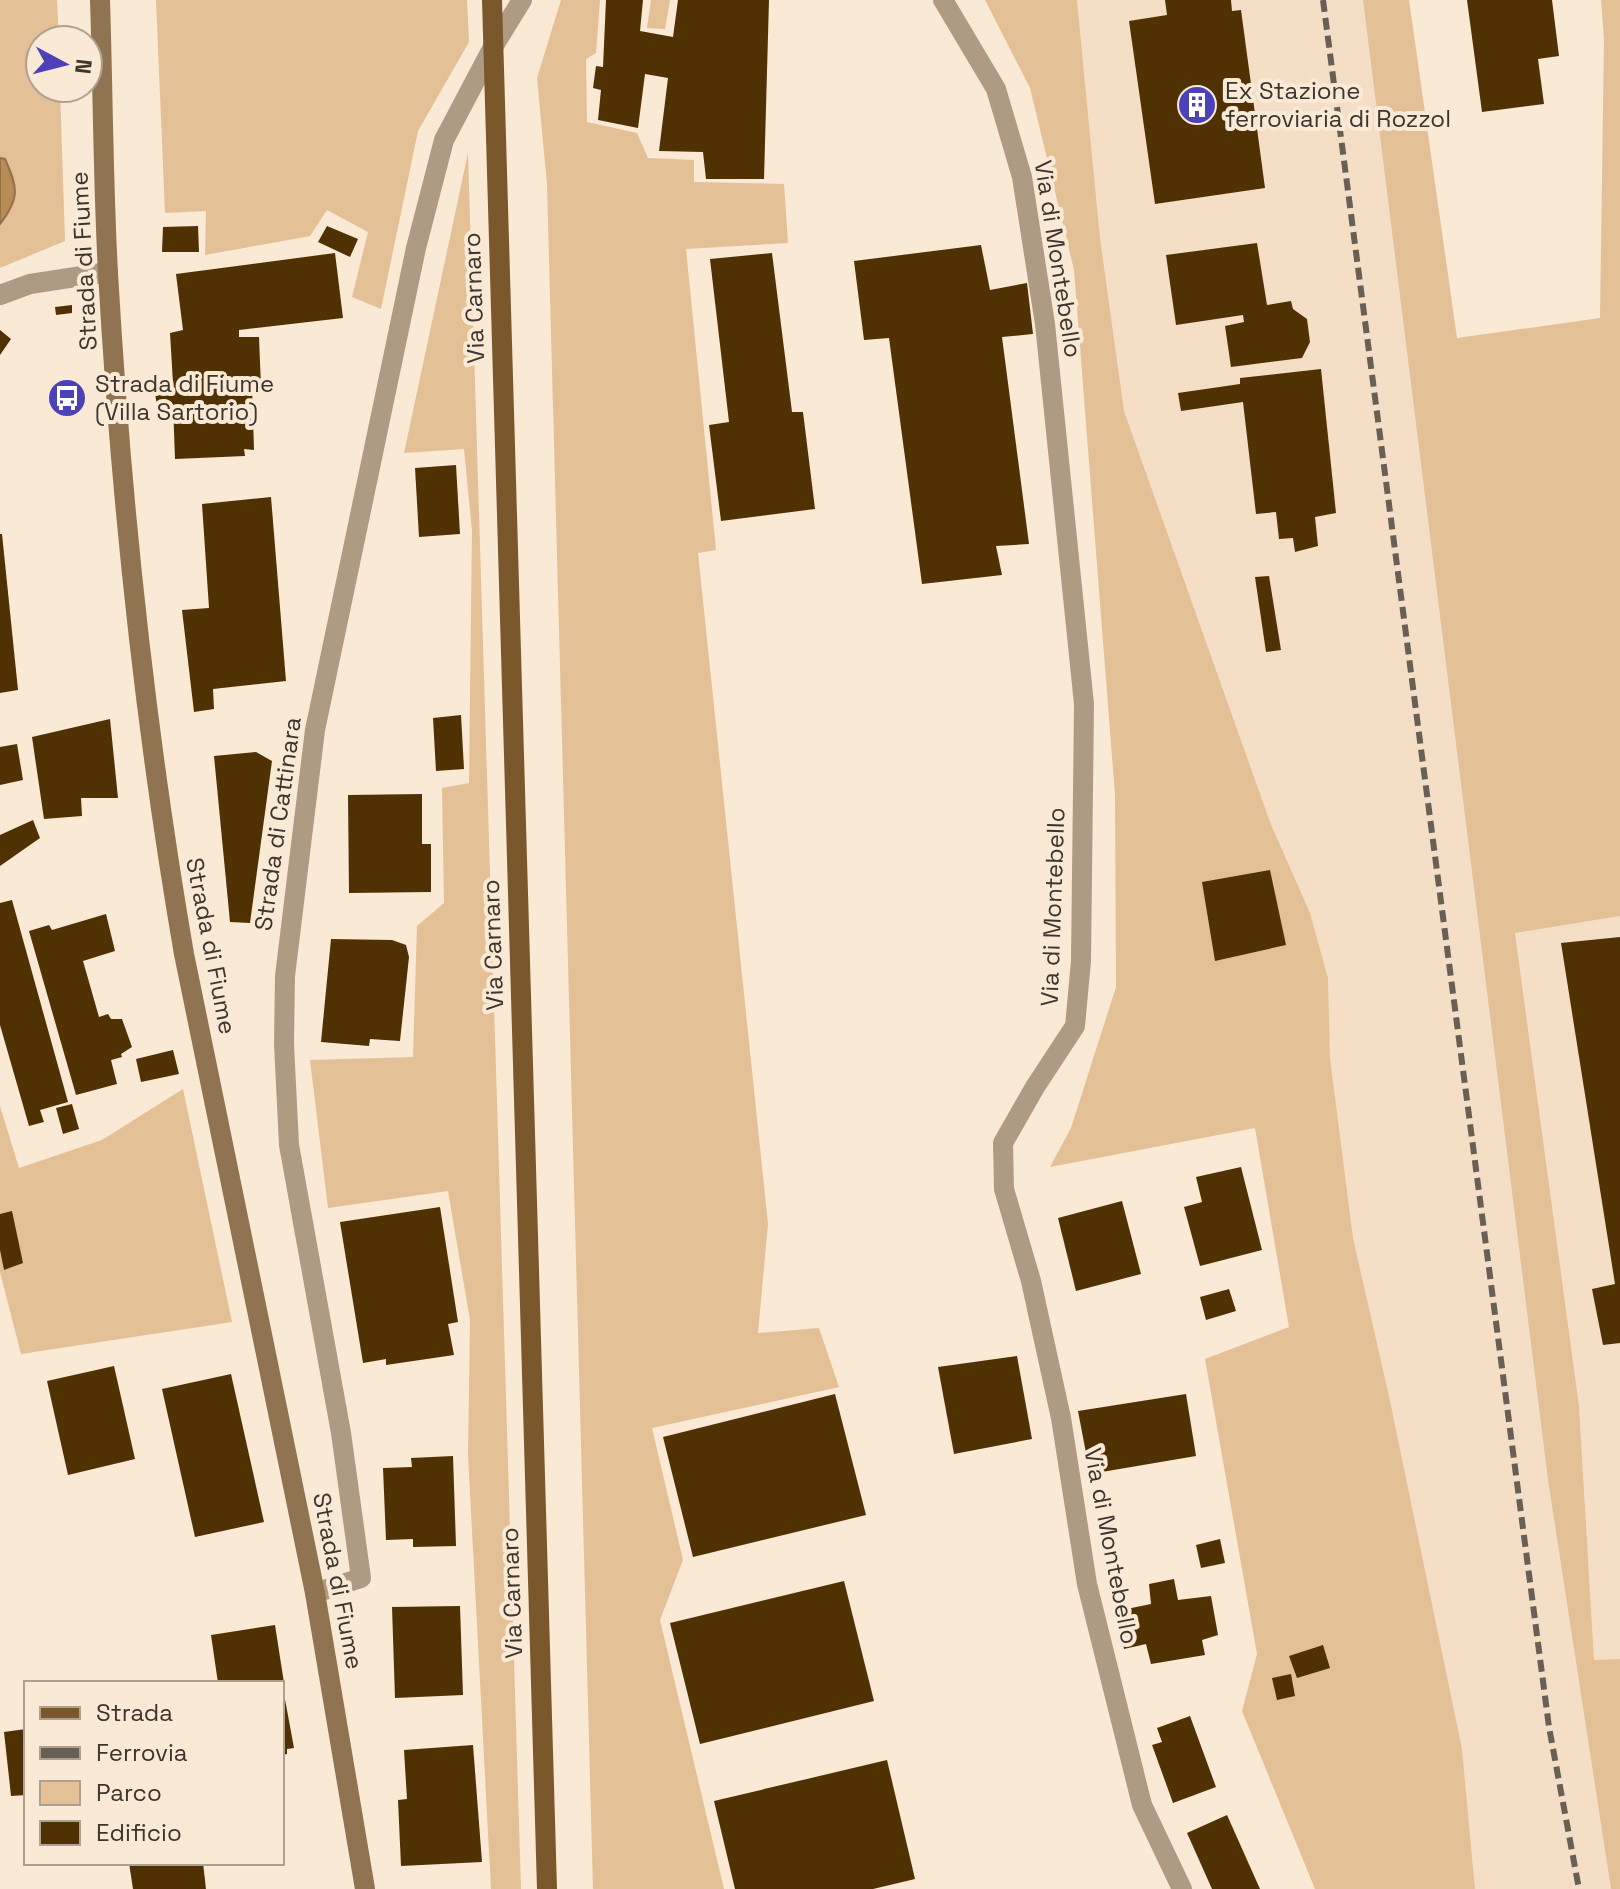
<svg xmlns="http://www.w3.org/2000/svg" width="1620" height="1889" font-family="'Space Grotesk',sans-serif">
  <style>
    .built { fill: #f4dec5 }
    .green { fill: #e4c096 }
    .water { fill: #b78c56; stroke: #92724a; stroke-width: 2 }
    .building { fill: #4f3103 }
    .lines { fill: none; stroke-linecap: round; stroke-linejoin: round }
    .minor { stroke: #af9b84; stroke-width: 20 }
    .tertiary { stroke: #af9b84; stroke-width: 20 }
    .secondary { stroke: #907452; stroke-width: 20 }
    .primary { stroke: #7a582c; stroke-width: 20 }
    .rail { stroke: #696055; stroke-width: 6; stroke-dasharray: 12 6; stroke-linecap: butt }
    .labels { text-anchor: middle; stroke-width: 8; stroke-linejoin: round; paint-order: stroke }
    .poi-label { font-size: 24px; fill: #3c362e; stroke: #f9e9d5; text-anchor: start }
    .street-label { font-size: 24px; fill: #3c362e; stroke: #f9e9d5 }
  </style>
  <rect width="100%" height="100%" fill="#f9e9d5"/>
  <g class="built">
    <polygon points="1077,0 1363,0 1548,1480 1611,1889 1475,1889 1462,1749 1389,1396 1353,1238 1330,1058 1328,978 1310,913 1270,822 1124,411 1100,238"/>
    <polygon points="1620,916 1620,1659 1594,1661 1579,1406 1515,932"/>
  </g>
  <g class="green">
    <polygon points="0,0 57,0 59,40 40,40 40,88 60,88 65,241 0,268"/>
    <polygon points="156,0 467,0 469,42 418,131 381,309 352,297 368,232 327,210 310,236 205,255 206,211 165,213"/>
    <polygon points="561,0 600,0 596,53 586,59 587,122 637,133 648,158 694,160 694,182 784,184 788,243 686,249 716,550 698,553 768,1224 758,1333 819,1328 839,1387 652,1428 683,1560 660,1620 724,1889 593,1889 547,184 537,78"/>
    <polygon points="651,0 670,0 665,29 647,28"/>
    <polygon points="985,0 1077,0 1100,238 1124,411 1270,822 1310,913 1328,978 1330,1058 1353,1238 1389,1396 1462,1749 1475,1889 1315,1889 1242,1711 1257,1654 1205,1359 1289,1327 1255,1128 1050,1167 1071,1128 1116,987 1115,795 1074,270 1030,88"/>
    <polygon points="1363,0 1409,0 1457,338 1600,318 1604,39 1601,0 1620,0 1620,916 1515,933 1579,1406 1594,1660 1620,1659 1620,1889 1611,1889 1548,1480"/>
    <polygon points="468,153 521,1889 491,1889 468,1455 470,1320 448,1191 328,1208 310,1060 413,1057 417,926 444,903 442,788 469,783 472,531 464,449 404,453"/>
    <polygon points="183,1089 232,1322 21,1354 0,1272 0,1106 19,1168 102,1140"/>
  </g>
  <path class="water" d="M 0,158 L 5,159 C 18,188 20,198 0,224 Z"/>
  <g class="building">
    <polygon points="606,0 643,0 640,31 673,37 678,0 769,0 764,179 706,179 703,152 659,151 668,78 645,74 638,128 598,120 601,90 593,88 596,66 603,67"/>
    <polygon points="1165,0 1231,0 1232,11 1241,10 1265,188 1155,204 1129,21 1167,15"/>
    <polygon points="1467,0 1552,0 1559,56 1538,59 1544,104 1482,112"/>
    <polygon points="198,226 199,252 162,252 163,227"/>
    <polygon points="327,226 358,239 350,257 318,242"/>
    <polygon points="1257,243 1267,305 1291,301 1293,309 1307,319 1310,342 1302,358 1231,367 1225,326 1244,322 1243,315 1176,325 1166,255"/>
    <polygon points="981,245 990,290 1027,283 1033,334 1002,337 1029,544 996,546 1002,575 922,584 889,338 864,340 854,261"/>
    <polygon points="335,253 343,318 239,330 239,337 259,337 261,387 252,387 254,450 244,449 245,456 175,459 173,404 157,406 154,387 173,383 170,333 183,330 176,274"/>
    <polygon points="772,253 792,412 803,412 815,509 721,521 709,425 729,422 710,259"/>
    <polygon points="72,305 72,313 56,315 55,307"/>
    <polygon points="0,330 11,339 0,355"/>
    <polygon points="1321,369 1336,513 1315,517 1318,546 1295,552 1293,538 1279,539 1276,512 1256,514 1243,402 1181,411 1178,393 1240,384 1240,378"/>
    <polygon points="456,465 460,534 419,537 415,468"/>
    <polygon points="271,497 286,681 213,689 214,709 194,712 182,610 209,608 202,504"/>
    <polygon points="0,534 2,534 18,690 0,693"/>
    <polygon points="1269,576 1281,650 1266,652 1255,577"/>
    <polygon points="461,715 464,769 436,771 433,718"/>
    <polygon points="110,719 118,798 81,798 82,816 44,819 32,737"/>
    <polygon points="17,744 23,780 0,785 0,747"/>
    <polygon points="256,752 272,761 250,923 230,922 214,756"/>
    <polygon points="422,794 422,844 431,844 431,892 349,893 348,795"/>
    <polygon points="33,820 40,838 0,866 0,835"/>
    <polygon points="1270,870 1286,945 1215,961 1202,882"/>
    <polygon points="12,900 68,1102 40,1110 44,1122 29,1126 0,1025 0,903"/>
    <polygon points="106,914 115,951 83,961 99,1017 108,1014 111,1019 122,1019 132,1047 121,1054 122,1057 111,1060 117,1084 76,1095 29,931 49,925 52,930"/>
    <polygon points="1620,937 1620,1343 1603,1345 1592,1289 1615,1284 1561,943"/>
    <polygon points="331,939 392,940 406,945 409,957 400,1041 370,1039 369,1046 321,1042"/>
    <polygon points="173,1050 179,1074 141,1082 136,1059"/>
    <polygon points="72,1104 79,1129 63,1134 56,1108"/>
    <polygon points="1241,1167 1262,1250 1200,1266 1184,1207 1202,1202 1196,1177"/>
    <polygon points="1122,1201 1141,1274 1076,1291 1058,1218"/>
    <polygon points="440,1207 458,1322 448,1324 454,1355 386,1365 386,1359 363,1363 340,1222"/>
    <polygon points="12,1211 23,1263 4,1270 0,1250 0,1214"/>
    <polygon points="1229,1289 1236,1311 1206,1320 1200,1297"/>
    <polygon points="1017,1356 1032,1439 954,1454 938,1367"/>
    <polygon points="114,1366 135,1459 68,1475 47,1381"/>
    <polygon points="231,1374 264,1522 195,1537 162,1389"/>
    <polygon points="835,1394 866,1515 693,1557 663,1437"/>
    <polygon points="1186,1394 1196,1456 1090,1474 1078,1411"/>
    <polygon points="453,1456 456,1546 413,1547 413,1539 386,1540 383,1468 412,1467 411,1458"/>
    <polygon points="1220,1539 1225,1563 1201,1568 1196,1545"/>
    <polygon points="1174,1579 1178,1600 1211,1596 1218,1635 1202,1640 1205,1655 1151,1664 1146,1644 1124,1649 1117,1611 1151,1604 1149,1584"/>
    <polygon points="844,1581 874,1701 700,1744 670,1623"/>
    <polygon points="460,1606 463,1695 395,1698 392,1607"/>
    <polygon points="275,1625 284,1683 218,1683 211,1635"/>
    <polygon points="1323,1645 1330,1668 1297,1678 1289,1656"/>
    <polygon points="1291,1674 1295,1696 1277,1700 1272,1678"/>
    <polygon points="282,1683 294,1748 287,1749 287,1754 282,1755"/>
    <polygon points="1190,1716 1216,1787 1173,1803 1152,1745 1162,1742 1157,1728"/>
    <polygon points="26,1729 26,1795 11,1796 4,1732"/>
    <polygon points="473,1745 482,1862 401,1866 398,1800 407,1799 404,1750"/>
    <polygon points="887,1760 915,1879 873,1889 735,1889 714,1801"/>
    <polygon points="1227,1815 1260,1889 1212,1889 1187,1833"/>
    <polygon points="129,1863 203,1863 206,1889 133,1889"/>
  </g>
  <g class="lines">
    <g class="minor">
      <polyline points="943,0 996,89 1022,177 1045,324 1084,704 1081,961 1075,1026 1035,1087 1003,1143 1004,1189 1031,1281 1061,1418 1087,1584 1142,1805 1182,1889"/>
      <polyline points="0,295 30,284 108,272"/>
      <polyline points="315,1593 361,1578 341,1433 289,1145 284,1044 285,976 315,730 416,248 444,140 493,47"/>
    </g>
    <polyline class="tertiary" points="493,47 522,0"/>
    <path class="secondary" d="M 100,0 C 103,91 103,182 108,273 C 121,501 145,728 184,954 L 315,1593 L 365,1889"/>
    <polyline class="primary" points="492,0 547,1889"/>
    <polyline class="rail" points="1323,0 1549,1727 1579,1889"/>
  </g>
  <defs>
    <g id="building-disc" transform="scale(2)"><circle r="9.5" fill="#4d41b8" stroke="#f9e9d5"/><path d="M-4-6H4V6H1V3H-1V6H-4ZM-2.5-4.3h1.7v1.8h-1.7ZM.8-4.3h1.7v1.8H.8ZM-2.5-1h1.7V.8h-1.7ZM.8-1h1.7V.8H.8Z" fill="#fff"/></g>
    <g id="bus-disc" transform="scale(2)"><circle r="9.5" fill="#4d41b8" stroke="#f9e9d5"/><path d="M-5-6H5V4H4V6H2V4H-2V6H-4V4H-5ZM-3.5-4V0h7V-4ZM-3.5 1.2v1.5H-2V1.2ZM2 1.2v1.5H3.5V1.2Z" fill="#fff"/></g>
  </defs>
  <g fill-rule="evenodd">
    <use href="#building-disc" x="1197" y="105"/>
    <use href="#bus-disc" x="67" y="398"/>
  </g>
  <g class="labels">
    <g class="poi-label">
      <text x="1225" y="99">Ex Stazione<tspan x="1225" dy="28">ferroviaria di Rozzol</tspan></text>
      <text x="95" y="392">Strada di Fiume<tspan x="95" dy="28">(Villa Sartorio)</tspan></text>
    </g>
    <g class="street-label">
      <text transform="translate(1058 259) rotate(81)" y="8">Via di Montebello</text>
      <text transform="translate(84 261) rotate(-93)" y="8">Strada di Fiume</text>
      <text transform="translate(474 298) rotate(-92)" y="8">Via Carnaro</text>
      <text transform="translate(278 824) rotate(-82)" y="8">Strada di Cattinara</text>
      <text transform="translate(1053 907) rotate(-88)" y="8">Via di Montebello</text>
      <text transform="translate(493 945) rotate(-92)" y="8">Via Carnaro</text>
      <text transform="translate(211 946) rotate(79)" y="8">Strada di Fiume</text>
      <text transform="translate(1111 1546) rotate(79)" y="8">Via di Montebello</text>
      <text transform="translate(338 1581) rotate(79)" y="8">Strada di Fiume</text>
      <text transform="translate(512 1593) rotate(-92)" y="8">Via Carnaro</text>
    </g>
  </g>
  <rect x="24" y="1681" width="260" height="184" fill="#f9e9d5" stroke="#ada192" stroke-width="2"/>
  <rect x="40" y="1707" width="40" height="12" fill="#7a582c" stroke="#ada192" stroke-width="2"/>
  <text x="96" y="1721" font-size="24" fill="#3c362e">Strada</text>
  <rect x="40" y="1747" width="40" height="12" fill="#696055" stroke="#ada192" stroke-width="2"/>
  <text x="96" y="1761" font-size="24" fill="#3c362e">Ferrovia</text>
  <rect x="40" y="1781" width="40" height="24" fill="#e4c096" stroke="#ada192" stroke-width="2"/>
  <text x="96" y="1801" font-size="24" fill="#3c362e">Parco</text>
  <rect x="40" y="1821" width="40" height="24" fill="#4f3103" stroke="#ada192" stroke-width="2"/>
  <text x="96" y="1841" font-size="24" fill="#3c362e">Edificio</text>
  <g transform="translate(64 64) rotate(97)"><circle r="38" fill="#f9e9d5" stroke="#ada192" stroke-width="2"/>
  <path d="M0-6L14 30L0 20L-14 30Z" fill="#4d41b8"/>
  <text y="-12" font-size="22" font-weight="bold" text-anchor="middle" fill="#3c362e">N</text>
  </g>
</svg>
